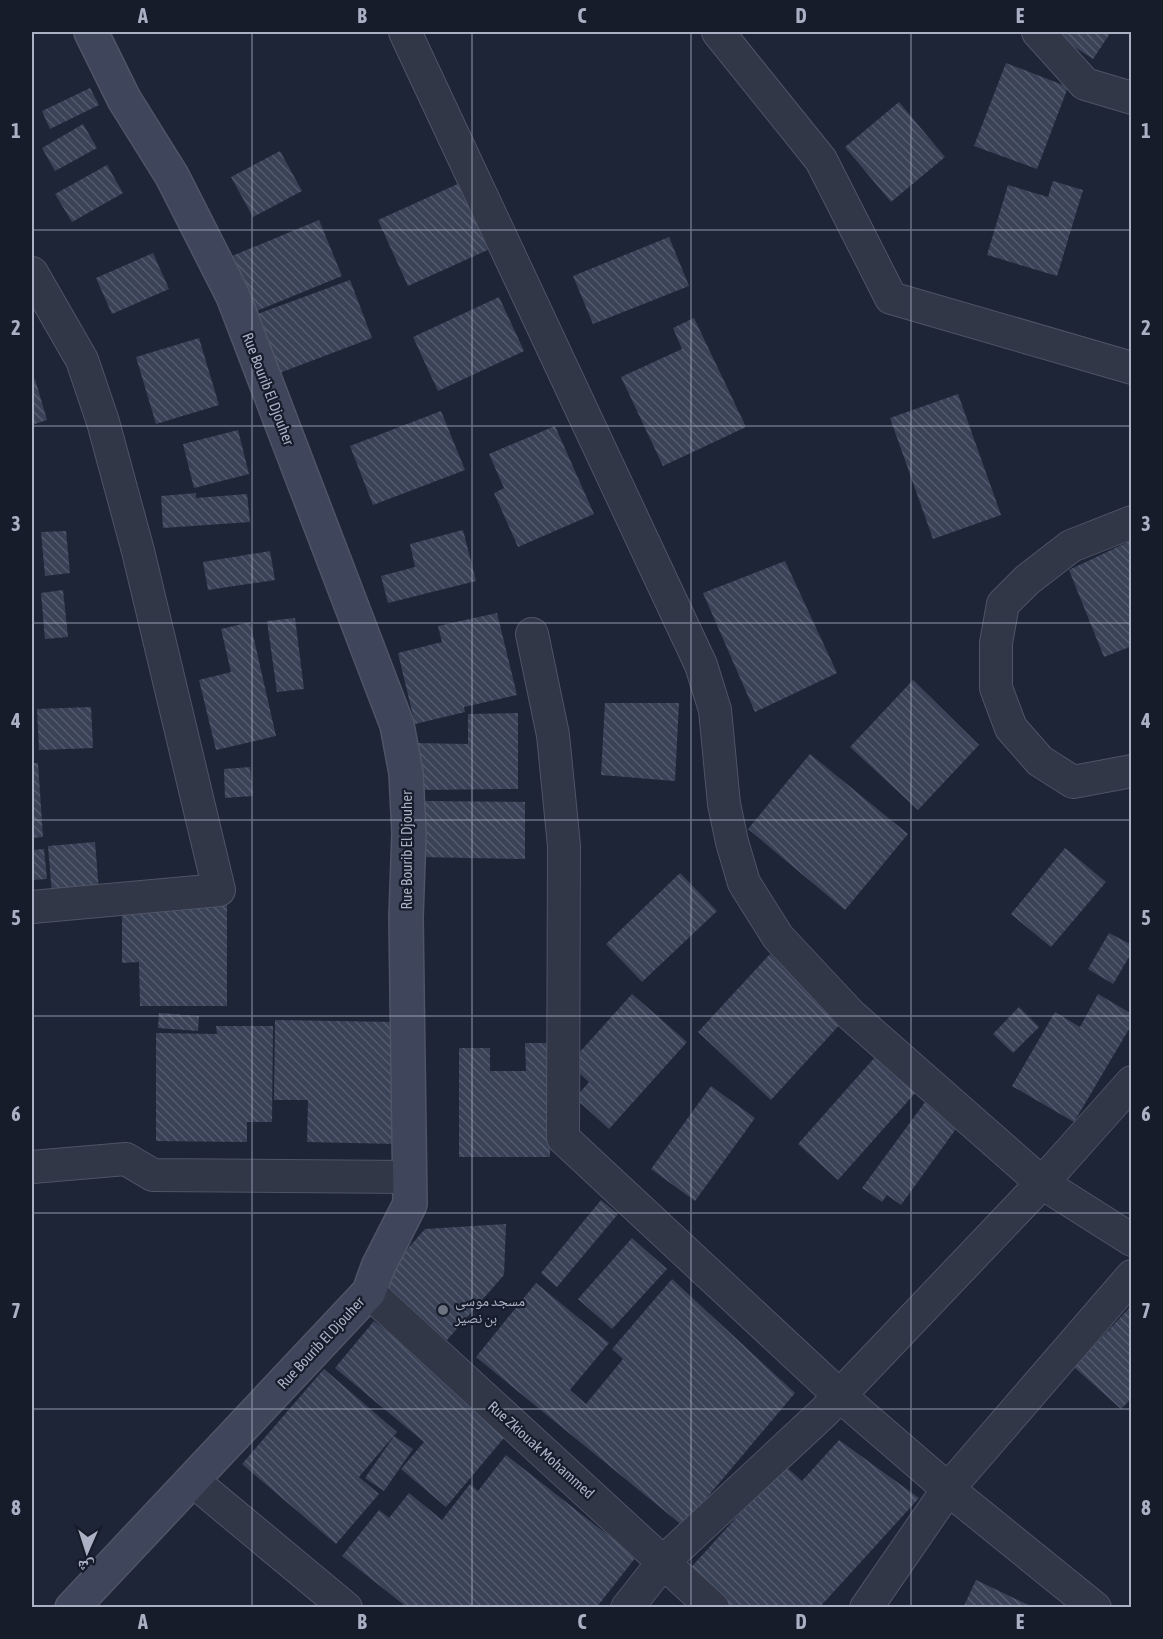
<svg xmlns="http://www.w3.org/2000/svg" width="1163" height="1639" font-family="'Asap Condensed','Noto Naskh Arabic',sans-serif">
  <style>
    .building { fill: url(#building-back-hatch) }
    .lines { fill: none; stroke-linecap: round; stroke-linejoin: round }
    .street-casing { stroke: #4f5466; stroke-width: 34 }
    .secondary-casing { stroke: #4f5466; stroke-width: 36 }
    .street { stroke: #313747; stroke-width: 32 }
    .secondary { stroke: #3f455b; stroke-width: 33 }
    .grid { fill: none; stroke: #abb1c5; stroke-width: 1.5; stroke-opacity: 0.55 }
    .worship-dot { fill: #6b7280; stroke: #171c2b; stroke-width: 2 }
    .labels { text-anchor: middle; stroke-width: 4.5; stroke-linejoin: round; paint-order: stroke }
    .street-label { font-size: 15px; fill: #abb1c5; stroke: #171c2b }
    .poi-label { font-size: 15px; fill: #abb1c5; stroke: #171c2b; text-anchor: start }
    .neatline { fill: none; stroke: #abb1c5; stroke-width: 2 }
    .grid-label { font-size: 20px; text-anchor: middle; font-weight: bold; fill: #abb1c5 }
  </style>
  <defs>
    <pattern id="building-back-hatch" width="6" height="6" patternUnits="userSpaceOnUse" patternTransform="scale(1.5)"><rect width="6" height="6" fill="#3a4258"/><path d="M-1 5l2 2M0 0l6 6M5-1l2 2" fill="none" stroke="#545b6e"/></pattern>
  </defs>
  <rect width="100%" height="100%" fill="#1e2537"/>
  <g class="building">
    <polygon points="1051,32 1111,32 1093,59"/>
    <polygon points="1006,63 1068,87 1037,169 974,146"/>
    <polygon points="90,88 99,105 50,129 42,111"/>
    <polygon points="899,102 945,157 891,202 845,147"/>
    <polygon points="83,124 97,148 55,171 42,148"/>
    <polygon points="280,151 302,191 253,217 231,177"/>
    <polygon points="107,165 123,193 72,222 55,194"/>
    <polygon points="1053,181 1083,190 1057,276 987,255 1008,185 1048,197"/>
    <polygon points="462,182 492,248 408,286 378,220"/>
    <polygon points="319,220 342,276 254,312 232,256"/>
    <polygon points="669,237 689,286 593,324 573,276"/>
    <polygon points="153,253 169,289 112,314 96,278"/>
    <polygon points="350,280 372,338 274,375 252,316"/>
    <polygon points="499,297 524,351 438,391 413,337"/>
    <polygon points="694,318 746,427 663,466 621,377 682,349 673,328"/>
    <polygon points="199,338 219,405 156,424 136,357"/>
    <polygon points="35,379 47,420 32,425 32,380"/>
    <polygon points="958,394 1001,515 933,539 890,418"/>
    <polygon points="441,411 465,470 373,505 350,446"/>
    <polygon points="555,426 594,514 518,547 494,493 504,488 489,454"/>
    <polygon points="238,430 249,474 194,488 183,444"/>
    <polygon points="196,493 196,498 247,494 250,522 163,528 161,496"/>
    <polygon points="463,530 476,581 388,603 381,576 415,567 410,544"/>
    <polygon points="66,531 70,573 45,576 41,532"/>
    <polygon points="1132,540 1132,646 1104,657 1069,570"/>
    <polygon points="270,551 275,580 208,590 203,562"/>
    <polygon points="785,561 837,673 755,712 703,593"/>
    <polygon points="63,590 68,637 45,639 41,593"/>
    <polygon points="497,613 517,695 464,707 465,712 415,724 398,653 442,642 438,626"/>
    <polygon points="295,618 304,689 277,692 267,621"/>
    <polygon points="250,622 276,736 216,750 199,680 231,672 221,629"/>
    <polygon points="913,680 979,745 918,810 850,747"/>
    <polygon points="605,703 679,703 675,781 601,775"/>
    <polygon points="91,707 93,748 39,750 37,709"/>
    <polygon points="518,713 518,789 415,790 414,743 468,744 468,714"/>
    <polygon points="810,754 908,834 845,910 748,829"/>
    <polygon points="32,763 38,763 43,837 32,838"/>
    <polygon points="250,767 253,796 225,798 224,769"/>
    <polygon points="420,801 525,802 525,859 419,857"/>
    <polygon points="95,842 99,891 52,894 48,846"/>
    <polygon points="1065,848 1106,882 1051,947 1011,914"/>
    <polygon points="44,849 47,879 32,880 32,850"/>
    <polygon points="680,873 717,911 642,982 606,944"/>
    <polygon points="227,903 227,1006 140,1006 139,962 122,963 122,904"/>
    <polygon points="1109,933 1132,945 1132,952 1113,984 1088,969"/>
    <polygon points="770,954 843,1021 771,1100 698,1032"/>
    <polygon points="632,994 687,1042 609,1129 575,1098 589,1082 569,1064"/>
    <polygon points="1098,994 1132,1014 1132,1024 1074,1122 1012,1086 1055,1012 1080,1027"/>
    <polygon points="1019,1007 1039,1027 1013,1053 993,1034"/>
    <polygon points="159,1013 199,1016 198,1031 158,1028"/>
    <polygon points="275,1020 398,1022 396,1144 307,1142 308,1100 274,1100"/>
    <polygon points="216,1026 273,1026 272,1122 247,1122 247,1142 156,1141 156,1033 217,1034"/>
    <polygon points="525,1043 551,1043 550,1157 459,1157 459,1048 490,1048 490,1071 526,1071"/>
    <polygon points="876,1056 916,1092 838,1180 798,1144"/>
    <polygon points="711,1086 755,1118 695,1201 651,1169"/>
    <polygon points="928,1098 961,1122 901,1205 887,1195 882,1202 862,1188"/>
    <polygon points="601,1200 618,1214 557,1287 541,1273"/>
    <polygon points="506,1224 504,1275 447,1340 380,1280 425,1229"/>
    <polygon points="632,1238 667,1269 612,1329 578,1299"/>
    <polygon points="672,1279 795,1393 683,1526 476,1357 536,1283 609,1343 570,1390 586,1404 623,1359 612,1349"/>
    <polygon points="1132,1305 1132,1398 1121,1409 1074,1367"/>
    <polygon points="374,1321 509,1432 446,1507 401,1469 424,1442 335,1368"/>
    <polygon points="324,1369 397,1432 359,1477 379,1494 336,1544 242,1464"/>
    <polygon points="394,1436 413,1449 384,1491 365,1478"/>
    <polygon points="839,1440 919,1498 819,1608 720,1608 685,1574 784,1465 802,1481"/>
    <polygon points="506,1455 636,1557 596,1608 408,1608 342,1556 379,1510 389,1518 409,1493 442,1520 470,1484 478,1491"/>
    <polygon points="976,1580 1035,1608 963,1608"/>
  </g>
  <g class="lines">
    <g class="street-casing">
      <g id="street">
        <polyline points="405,32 701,665 715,710 724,804 732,842 744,883 778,937 851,1015 1042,1183 1132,1240"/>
        <polyline points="718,32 821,160 891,298 1132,368"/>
        <polyline points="1038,32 1085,84 1132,98"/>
        <polyline points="32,273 82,360 103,422 138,551 219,890 32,907"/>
        <polyline points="1132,522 1071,546 1027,580 1003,604 996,643 996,688 1011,728 1040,761 1073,782 1132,771"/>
        <polyline points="532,634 553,735 564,846 563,1138 839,1395 948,1489 1095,1608"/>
        <polyline points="32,1167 126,1159 153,1175 410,1177"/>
        <polyline points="369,1292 713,1608"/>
        <polyline points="192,1480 346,1608"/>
        <polyline points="627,1608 664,1561 824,1412 1042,1183 1132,1082"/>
        <polyline points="866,1608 948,1489 1132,1276"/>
      </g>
    </g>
    <g class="secondary-casing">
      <polyline id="secondary" points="72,1608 369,1292 378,1267 410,1204 406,917 409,833 406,773 397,725 233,296 172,176 124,99 91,32"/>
    </g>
    <use href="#street" class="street"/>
    <use href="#secondary" class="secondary"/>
  </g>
  <path class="grid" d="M 252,32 L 252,1608M 472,32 L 472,1608M 691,32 L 691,1608M 911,32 L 911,1608M 32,230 L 1132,230M 32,426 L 1132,426M 32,623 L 1132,623M 32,820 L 1132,820M 32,1016 L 1132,1016M 32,1213 L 1132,1213M 32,1409 L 1132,1409"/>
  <circle class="worship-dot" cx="443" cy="1310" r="6"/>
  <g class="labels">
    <g class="street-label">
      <text transform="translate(268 389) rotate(69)" y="5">Rue Bourib El Djouher</text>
      <text transform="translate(407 850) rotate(-90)" y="5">Rue Bourib El Djouher</text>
      <text transform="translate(321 1343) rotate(-47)" y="5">Rue Bourib El Djouher</text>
      <text transform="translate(541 1450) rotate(42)" y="5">Rue Zkiouak Mohammed</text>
    </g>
    <g class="poi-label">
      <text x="455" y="1306">مسجد موسى<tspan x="455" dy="17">بن نصير</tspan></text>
    </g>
  </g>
  <rect width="1163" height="1639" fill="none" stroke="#171c2b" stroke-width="66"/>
  <g transform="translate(87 1552) rotate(183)" stroke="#171c2b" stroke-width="4.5" paint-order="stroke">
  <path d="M0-4.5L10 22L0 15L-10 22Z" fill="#abb1c5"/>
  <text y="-9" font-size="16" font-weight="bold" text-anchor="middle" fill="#abb1c5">ش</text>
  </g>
  <rect x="33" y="33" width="1097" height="1573" class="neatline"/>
  <g class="grid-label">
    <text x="143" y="23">A</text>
    <text x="362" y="23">B</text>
    <text x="582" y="23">C</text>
    <text x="801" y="23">D</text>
    <text x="1020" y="23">E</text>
    <text x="16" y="138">1</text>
    <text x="1146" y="138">1</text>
    <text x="16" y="335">2</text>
    <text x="1146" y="335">2</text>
    <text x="16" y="531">3</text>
    <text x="1146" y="531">3</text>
    <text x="16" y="728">4</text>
    <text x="1146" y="728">4</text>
    <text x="16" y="925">5</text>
    <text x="1146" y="925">5</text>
    <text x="16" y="1121">6</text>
    <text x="1146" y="1121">6</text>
    <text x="16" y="1318">7</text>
    <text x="1146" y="1318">7</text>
    <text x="16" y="1515">8</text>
    <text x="1146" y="1515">8</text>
    <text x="143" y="1629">A</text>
    <text x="362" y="1629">B</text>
    <text x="582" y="1629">C</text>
    <text x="801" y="1629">D</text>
    <text x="1020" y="1629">E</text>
  </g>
</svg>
